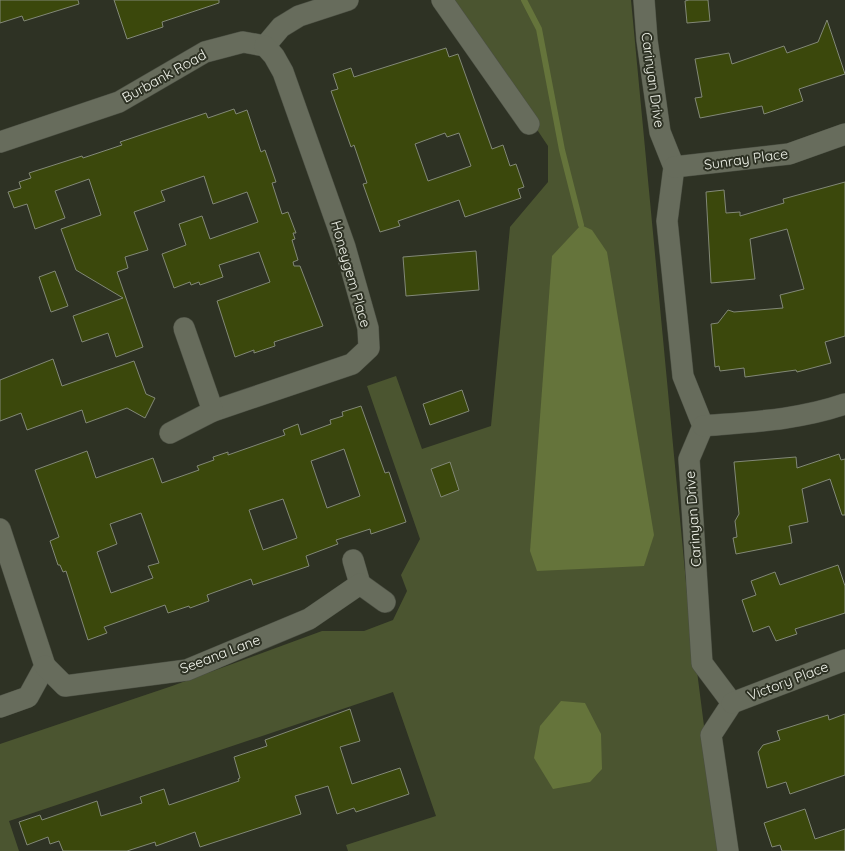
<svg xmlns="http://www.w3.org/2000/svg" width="845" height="851" font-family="Quicksand,sans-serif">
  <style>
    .green { fill: #4b5530 }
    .water { fill: #65743b }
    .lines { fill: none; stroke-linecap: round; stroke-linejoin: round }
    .stream { stroke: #65743b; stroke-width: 6 }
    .building { fill: #3b480c; stroke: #828877; fill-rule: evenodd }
    .minor-casing { stroke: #4b4f43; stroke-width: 22 }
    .minor { stroke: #676c5c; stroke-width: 21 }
    .labels { text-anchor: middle; stroke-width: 4; stroke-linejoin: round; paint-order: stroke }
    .street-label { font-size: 14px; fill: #f2f5ec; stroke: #2e3224 }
  </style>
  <rect width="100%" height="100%" fill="#2e3224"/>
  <polygon class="green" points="446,0 631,0 687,593 720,851 348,851 346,845 436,816 393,692 9,821 19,851 0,851 0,744 172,686 322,631 364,631 393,620 407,591 401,575 420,539 367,386 396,376 422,449 491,426 510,227 548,182 548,146 457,10"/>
  <g class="water">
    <polygon points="581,225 592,230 607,252 654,535 644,566 537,571 530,551 552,256"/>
    <polygon points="561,701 585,703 601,734 602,769 590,782 553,789 534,758 540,726"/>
  </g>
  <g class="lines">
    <polyline class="stream" points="524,0 539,29 562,150 581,225"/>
  </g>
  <g class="building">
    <polygon points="0,0 78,0 79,4 24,21 22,16 0,23"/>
    <polygon points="114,0 219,0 219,3 162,22 163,27 127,39"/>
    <polygon points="689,0 708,0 710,21 687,23 685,1"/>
    <polygon points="827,20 845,74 799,89 803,101 764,114 762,106 700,118 695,98 702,97 695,59 729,53 732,64 784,46 787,53 818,42"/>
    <path d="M 446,48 L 449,57 L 458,54 L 492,149 L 503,145 L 510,166 L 516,164 L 524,187 L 518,189 L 521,198 L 465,217 L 459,200 L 398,221 L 400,226 L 380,232 L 363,184 L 367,183 L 354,145 L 351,147 L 331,91 L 338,89 L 333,74 L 351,68 L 354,77 ZM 445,133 L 447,137 L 459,133 L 471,166 L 428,181 L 415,144 Z"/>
    <polygon points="234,109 236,114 247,110 261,152 265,150 276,182 272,183 282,214 288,212 296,233 293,233 295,239 292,240 298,260 293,262 294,266 300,266 323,326 274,342 275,346 254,353 254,350 235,357 217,301 270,282 259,252 219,265 223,277 200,285 199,282 191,285 190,282 174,288 162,254 186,245 179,224 202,216 210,239 258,222 247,192 213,204 204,176 161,191 165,201 134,212 148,250 125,257 128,268 117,272 143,347 116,357 108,333 82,342 73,316 123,298 76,270 61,229 101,215 89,179 55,191 65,218 35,229 27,204 14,208 8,192 21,188 19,182 31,178 29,173 82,156 83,158 122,145 120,142 206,113 208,118"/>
    <polygon points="845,182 845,336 825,342 831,363 797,372 796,370 745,377 744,368 720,371 719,366 715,367 711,324 718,323 728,310 734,312 783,308 780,295 804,289 787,229 750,239 755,279 711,283 706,192 724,190 726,213 740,212 740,216 784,203 783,199"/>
    <polygon points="476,251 479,290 406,296 403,257"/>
    <polygon points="55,271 68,306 51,312 39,277"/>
    <polygon points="53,359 62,386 134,361 146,394 155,398 145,418 127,408 86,423 82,410 27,430 21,413 0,421 0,380"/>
    <polygon points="462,390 469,411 430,425 423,404"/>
    <path d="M 361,406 L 385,473 L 389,472 L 406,522 L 371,534 L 370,529 L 336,540 L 338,544 L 306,556 L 309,566 L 253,585 L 251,579 L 207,595 L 209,601 L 190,608 L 189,606 L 168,613 L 165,605 L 104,627 L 107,633 L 88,640 L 66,571 L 63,572 L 60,565 L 58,565 L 50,541 L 59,537 L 35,470 L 87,451 L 96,478 L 153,458 L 162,483 L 199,470 L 197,466 L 214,460 L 213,457 L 228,452 L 228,455 L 285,435 L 283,430 L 298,424 L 301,435 L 331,424 L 330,420 L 343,416 L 342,412 ZM 344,449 L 360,496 L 327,508 L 311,461 ZM 283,499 L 297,538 L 263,550 L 249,510 ZM 141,513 L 159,563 L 148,566 L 153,578 L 111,593 L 97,552 L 117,544 L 110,524 Z"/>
    <polygon points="839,454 841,460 845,459 845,515 842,515 830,479 802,489 808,522 789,526 792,543 736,554 733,538 737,537 735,521 739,514 734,462 796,457 797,468"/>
    <polygon points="450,462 459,490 441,497 431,469"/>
    <polygon points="838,565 845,586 845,613 795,629 797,634 776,641 769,626 753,632 742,600 756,595 751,581 775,572 780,585"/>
    <polygon points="350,709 360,741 340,747 352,784 400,768 409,794 356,812 354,808 337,814 328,786 295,796 301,814 200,847 195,832 156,846 155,842 127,851 63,851 59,841 50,844 48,837 27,845 19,822 40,815 42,820 97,801 101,816 142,803 140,797 164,789 169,805 239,781 238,779 240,778 234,757 267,746 265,740"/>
    <polygon points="845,714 845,775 790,794 786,782 767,788 758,752 763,745 780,740 777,731 828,715 829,720"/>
    <polygon points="805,809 815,839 845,829 845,851 782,851 780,845 772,847 764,823"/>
  </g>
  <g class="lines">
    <g class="minor-casing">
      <g id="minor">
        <polyline points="442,0 529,124"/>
        <polyline points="644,0 647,40 660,132 674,167 667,221 683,376 703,426 689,459 702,663 732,703 711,735 728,851"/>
        <polyline points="0,142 119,102 205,52 243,42 265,46 281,27 299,16 348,0"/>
        <polyline points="674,167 789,154 845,134"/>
        <polyline points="213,411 352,364 369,348 368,328 345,247 283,72 274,56 265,46"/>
        <path d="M 703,426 C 751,422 799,420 845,404"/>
        <polyline points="170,433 213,411 184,328"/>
        <polyline points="0,529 45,666 28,697 0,707"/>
        <polyline points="353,560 360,584"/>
        <polyline points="45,666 65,686 187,670 309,619 360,584 385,602"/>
        <polyline points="732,703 845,660"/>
      </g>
    </g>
    <use href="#minor" class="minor"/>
  </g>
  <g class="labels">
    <g class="street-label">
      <text transform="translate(164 76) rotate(-29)" y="5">Burbank Road</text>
      <text transform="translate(653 80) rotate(82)" y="5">Carinyan Drive</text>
      <text transform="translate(746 159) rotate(-8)" y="5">Sunray Place</text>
      <text transform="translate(351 274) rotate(74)" y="5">Honeygem Place</text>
      <text transform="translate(693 519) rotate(-94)" y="5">Carinyan Drive</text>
      <text transform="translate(220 654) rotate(-21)" y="5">Seeana Lane</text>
      <text transform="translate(788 681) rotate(-21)" y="5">Victory Place</text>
    </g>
  </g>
</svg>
